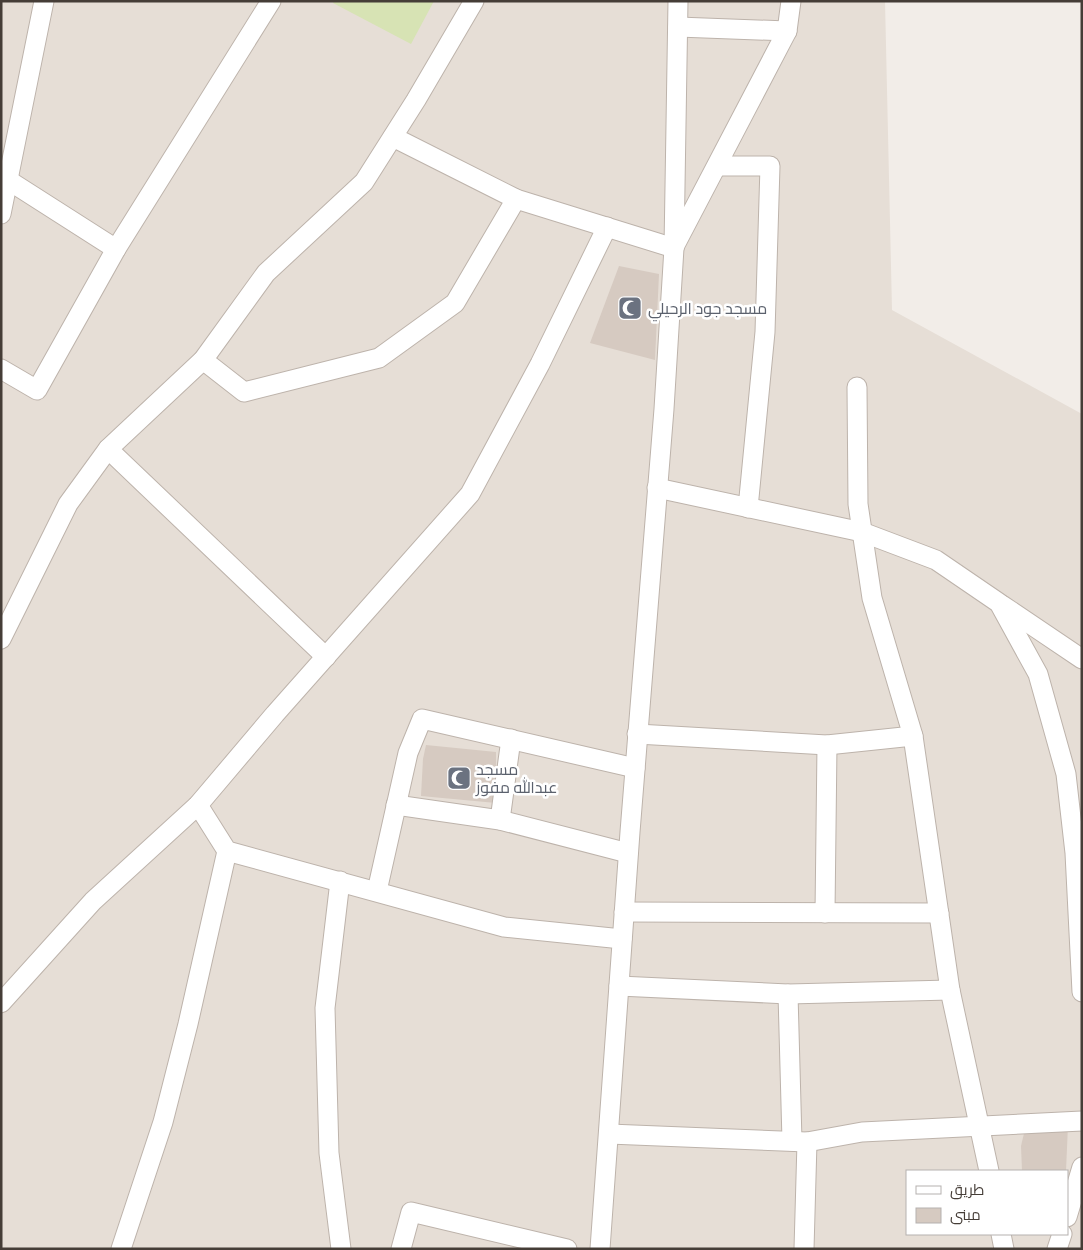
<svg xmlns="http://www.w3.org/2000/svg" width="1083" height="1250" font-family="'Archivo Narrow',Cairo,sans-serif">
  <style>
    .residential { fill: #e6ded6; fill-rule: evenodd }
    .pitch { fill: #d7e3b4 }
    .building { fill: #d6cac1 }
    .lines { fill: none; stroke-linecap: round; stroke-linejoin: round }
    .street-casing { stroke: #bdb3ab; stroke-width: 21 }
    .street { stroke: #fff; stroke-width: 19 }
    .labels { text-anchor: middle; stroke-width: 5; stroke-linejoin: round; paint-order: stroke }
    .worship-label { font-size: 16px; fill: #5b616d; stroke: #fff; text-anchor: start }
  </style>
  <rect width="100%" height="100%" fill="#f2ede8"/>
  <path class="residential" d="M 1,1 L 885,1 L 892,310 L 1082,414 L 1082,1249 L 1,1249 ZM 907,1171 L 1067,1171 L 1067,1234 L 907,1234 Z"/>
  <polygon class="pitch" points="334,1 434,1 411,44 333,3"/>
  <g class="building">
    <polygon points="619,266 659,274 655,360 590,343"/>
    <polygon points="426,745 496,752 496,803 421,796 423,759"/>
    <polygon points="1026,1125 1068,1125 1066,1171 1022,1171 1021,1146"/>
  </g>
  <g class="lines">
    <g class="street-casing">
      <g id="street">
        <polyline points="678,27 787,31"/>
        <polyline points="393,137 516,199 674,248"/>
        <polyline points="717,166 770,166 765,332 748,508"/>
        <polyline points="8,180 116,249"/>
        <polyline points="1,214 44,1"/>
        <polyline points="675,245 787,31 791,1"/>
        <polyline points="203,360 244,392 379,358 455,303 516,199"/>
        <polyline points="1,369 37,390 116,249 271,1"/>
        <polyline points="857,387 858,504 872,598 913,736 950,990 989,1171"/>
        <polyline points="108,449 326,657"/>
        <polyline points="657,488 862,532 936,560 999,603 1038,674 1066,774 1075,853 1082,992"/>
        <polyline points="1002,605 1082,659"/>
        <polyline points="1,639 68,504 108,449 203,360 266,273 364,182 416,100 474,1"/>
        <polyline points="637,734 827,745 913,736"/>
        <polyline points="198,805 227,851 504,927 622,939"/>
        <polyline points="396,805 500,820 628,853"/>
        <polyline points="500,820 511,739"/>
        <polyline points="340,881 325,1008 329,1153 341,1249"/>
        <polyline points="377,891 408,753 422,719 635,768"/>
        <polyline points="624,912 939,913"/>
        <polyline points="825,913 827,745"/>
        <polyline points="619,986 788,994 950,990"/>
        <polyline points="788,994 792,1141"/>
        <polyline points="1,1003 93,901 198,805 275,714 470,494 540,364 607,227"/>
        <polyline points="609,1134 807,1142 862,1132 1082,1121"/>
        <polyline points="1067,1217 1082,1167"/>
        <polyline points="1001,1234 1004,1249"/>
        <polyline points="121,1249 163,1122 188,1024 227,851"/>
        <polyline points="401,1249 411,1212 567,1249"/>
        <polyline points="600,1249 630,832 664,409 674,248 678,1"/>
        <polyline points="804,1249 807,1142"/>
        <polyline points="1057,1249 1062,1234"/>
      </g>
    </g>
    <use href="#street" class="street"/>
  </g>
  <defs>
    <g id="mosque-square" transform="scale(1.25)"><rect x="-9" y="-9" width="18" height="18" rx="4" fill="#6b7280" stroke="#fff"/><path d="M3.5-4.9A6 6 0 1 0 3.5 4.9A5 5 0 1 1 3.5-4.9Z" fill="#fff"/></g>
  </defs>
  <g fill-rule="evenodd">
    <use href="#mosque-square" x="630" y="308"/>
    <use href="#mosque-square" x="459" y="778"/>
  </g>
  <g class="labels">
    <g class="worship-label">
      <text x="648" y="314">مسجد جود الرحيلي</text>
      <text x="476" y="775">مسجد<tspan x="476" dy="18">عبدالله مفوز</tspan></text>
    </g>
  </g>
  <rect width="1083" height="1250" fill="none" stroke="#453d37" stroke-width="5"/>
  <rect x="906" y="1170" width="162" height="65" fill="#ffffff" stroke="#b5b1af"/>
  <rect x="916" y="1186" width="25" height="8" fill="#ffffff" stroke="#b5b1af"/>
  <text x="950" y="1195" font-size="15" fill="#453d37">طريق</text>
  <rect x="916" y="1208" width="25" height="15" fill="#d6cac1" stroke="#b5b1af"/>
  <text x="950" y="1220" font-size="15" fill="#453d37">مبنى</text>
</svg>
